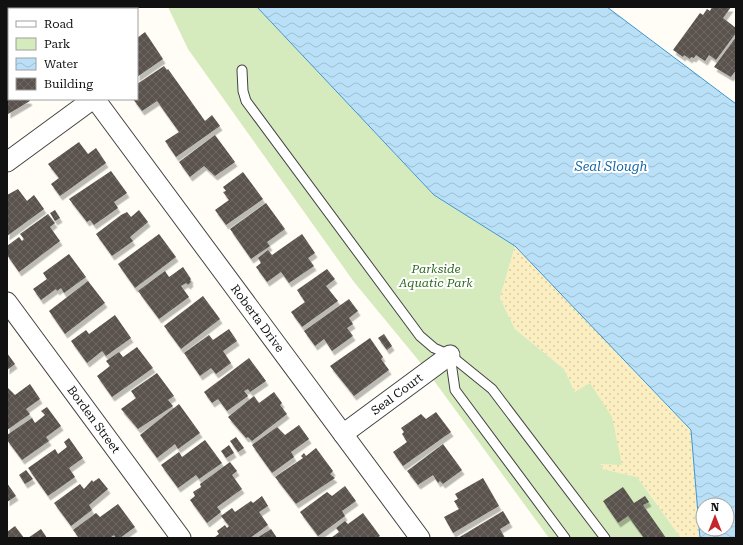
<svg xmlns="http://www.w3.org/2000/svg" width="743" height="545" font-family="'Roboto Serif',serif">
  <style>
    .sand { fill: url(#sand-dots) }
    .park { fill: #d5ebbd }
    .water { fill: url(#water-waves); stroke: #3f96cf; fill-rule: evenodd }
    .building { fill: url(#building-cross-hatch); filter: url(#shadow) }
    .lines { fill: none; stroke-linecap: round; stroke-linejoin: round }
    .service-casing { stroke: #444; stroke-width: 11 }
    .minor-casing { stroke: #444; stroke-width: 21 }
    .service { stroke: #fff; stroke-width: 9 }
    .minor { stroke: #fff; stroke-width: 19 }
    .labels { text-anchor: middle; stroke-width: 4; stroke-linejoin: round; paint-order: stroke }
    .park-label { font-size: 12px; font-style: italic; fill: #2f6b1f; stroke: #fff }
    .street-label { font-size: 12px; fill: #111; stroke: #fff }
    .water-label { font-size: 13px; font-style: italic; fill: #1768a6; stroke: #fff }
  </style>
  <defs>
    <pattern id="sand-dots" width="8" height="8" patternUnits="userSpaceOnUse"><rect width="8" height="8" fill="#fbeec1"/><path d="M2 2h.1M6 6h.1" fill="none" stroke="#d6cba5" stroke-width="1.8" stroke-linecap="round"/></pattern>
    <pattern id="water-waves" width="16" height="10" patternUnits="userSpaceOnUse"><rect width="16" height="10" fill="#b9e0f7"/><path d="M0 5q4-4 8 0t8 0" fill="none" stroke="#9ebfd3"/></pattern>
    <pattern id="building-cross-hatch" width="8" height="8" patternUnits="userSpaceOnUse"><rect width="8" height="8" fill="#5a524d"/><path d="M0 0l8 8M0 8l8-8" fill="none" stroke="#6d6662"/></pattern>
    <filter id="shadow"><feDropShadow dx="2.5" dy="4.5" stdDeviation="0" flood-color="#0004"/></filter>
  </defs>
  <rect width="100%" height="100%" fill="#fffdf5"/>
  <polygon class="sand" points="515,246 691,430 700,538 681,538 637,477 603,469 588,419 564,369 515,329 500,298"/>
  <polygon class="park" points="168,7 257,7 434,195 515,246 500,298 515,329 564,369 575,392 590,383 612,417 622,465 601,464 603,469 637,477 681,538 549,538 424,367 354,282 188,49"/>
  <path class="water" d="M 257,7 L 607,7 L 736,104 L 736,538 L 700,538 L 691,430 L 515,246 L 434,195 ZM 703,505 L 727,505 L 727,529 L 703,529 Z"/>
  <g class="building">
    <polygon points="103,7 127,7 128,9 99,9"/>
    <polygon points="712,7 731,7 723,18 736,28 736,33 716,60 709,55 705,61 696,55 694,58 691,57 690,59 684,55 683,57 673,50 700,13 703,15 707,9 710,11"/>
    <polygon points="145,32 163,59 137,77 137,38"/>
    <polygon points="736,37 736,70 731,77 714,67"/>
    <polygon points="9,46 9,72 7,73 7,47"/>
    <polygon points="164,66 167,70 168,69 205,121 212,115 220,126 176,157 165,141 179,132 157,101 142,111 133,99 137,99 137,84"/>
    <polygon points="9,77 9,99 28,99 30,101 8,114 7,79"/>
    <polygon points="215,135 235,162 215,176 204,166 190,177 179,162"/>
    <polygon points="79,142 88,154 96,148 106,163 60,196 51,184 59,178 48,164"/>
    <polygon points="111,171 127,193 114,202 118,208 94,225 90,220 87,222 69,199"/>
    <polygon points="243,172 263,199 226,225 215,210 229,200 223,192 226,191 223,187"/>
    <polygon points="18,189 27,201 34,195 44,209 7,236 7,195"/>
    <polygon points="266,203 285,229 267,242 270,246 251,259 230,229"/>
    <polygon points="55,210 60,218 55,221 50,213"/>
    <polygon points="139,210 148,222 130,237 133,241 112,256 96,234 121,215 127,212 131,217"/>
    <polygon points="48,214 55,223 50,227 60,241 19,272 7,255 7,246 19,237 22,241 24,239 20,234"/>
    <polygon points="159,234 176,257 135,288 118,264"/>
    <polygon points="302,234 315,253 308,258 314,266 289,283 281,272 267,282 256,267 261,263 258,258 268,250 272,255"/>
    <polygon points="69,254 86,277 64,293 61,288 57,291 56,289 41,300 33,289 47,279 43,273"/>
    <polygon points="183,267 191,279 190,280 191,282 188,285 186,283 181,286 189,297 159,319 138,291 165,271 169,277"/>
    <polygon points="327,269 335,279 326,286 338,301 302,327 291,312 305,302 297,290"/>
    <polygon points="88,281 105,303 65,334 49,311"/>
    <polygon points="203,296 220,319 181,349 164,326"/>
    <polygon points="349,299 358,311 349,318 353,324 347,328 353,336 332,351 324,339 315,346 304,331"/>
    <polygon points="115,315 131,338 106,356 102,351 87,363 71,341 86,330 89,334"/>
    <polygon points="229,329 237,341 223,351 231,363 216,374 211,368 200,376 184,353 209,335 213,340"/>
    <polygon points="384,334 392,346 387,350 378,338"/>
    <polygon points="370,338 383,357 381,359 389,370 354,396 330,366"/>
    <polygon points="137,347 153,368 112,397 97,376 110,366 106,361 119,352 123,357"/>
    <polygon points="7,353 15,364 7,370"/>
    <polygon points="249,358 266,381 250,392 248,389 244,391 248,396 227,411 218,399 212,403 204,392"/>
    <polygon points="157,373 174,396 168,400 173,406 138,429 121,409 136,398 131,391"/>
    <polygon points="30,384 40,399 26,409 30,414 7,430 7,387 15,395"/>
    <polygon points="274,392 282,403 280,405 287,414 252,441 248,437 246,438 228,417 254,396 259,403"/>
    <polygon points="179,404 200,433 178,449 175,444 157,458 140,435"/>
    <polygon points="47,407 61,426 46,437 49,441 22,460 7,440 7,435 32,418 35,423 45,415 41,411"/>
    <polygon points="436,412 451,432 403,466 393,452 407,442 402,434 404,432 401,428 421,414 426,419"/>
    <polygon points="299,425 309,439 291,452 294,457 272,473 252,445 277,427 285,435"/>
    <polygon points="236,437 244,448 238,452 230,441"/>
    <polygon points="69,438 83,458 69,468 75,477 48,496 28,468 55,449 58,454 67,447 64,442"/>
    <polygon points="205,440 222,463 199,479 196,475 178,488 161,465 179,452 182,457"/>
    <polygon points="443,444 462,470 443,484 440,481 438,483 433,475 418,485 407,471"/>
    <polygon points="229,445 234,453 226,458 221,451"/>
    <polygon points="316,448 333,471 330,474 335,478 296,504 275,477 303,458 301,456 304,453 306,456"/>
    <polygon points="230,462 237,471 232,475 242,489 217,507 221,512 207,523 190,500 195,496 193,492 201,487 200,484"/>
    <polygon points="26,470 33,479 25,484 19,475"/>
    <polygon points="99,478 108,489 89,505 92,510 71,526 54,503 80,484 84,489 92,480 93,482"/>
    <polygon points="483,478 499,506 453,533 444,517 459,509 454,501 458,499 455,494"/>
    <polygon points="7,483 16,496 7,502"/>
    <polygon points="345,486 356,501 342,511 345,516 318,536 300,512 327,492 332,496"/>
    <polygon points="623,487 634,503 645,496 649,502 643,505 666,538 644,538 628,516 618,523 603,501"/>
    <polygon points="262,496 268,506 259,512 268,525 250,538 216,538 215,537 219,534 217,531 225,525 227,528 229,526 221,516 232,508 235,512 251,501 253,503"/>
    <polygon points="118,504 135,527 120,538 116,538 114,535 110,538 79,538 73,530 96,513 100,517"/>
    <polygon points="503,511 510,523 500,529 505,538 458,538"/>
    <polygon points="363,513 380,536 376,538 331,538 339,532 336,528 345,521 348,524"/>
    <polygon points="15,526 24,538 7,538 7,532"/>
    <polygon points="41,529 47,538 28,538"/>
    <polygon points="271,529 277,538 257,538"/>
  </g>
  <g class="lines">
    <g class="service-casing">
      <g id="service">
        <polyline points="242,70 243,91 246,101 420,336 434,348 450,355 492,389 605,538"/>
        <polyline points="450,355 455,390 565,538"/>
      </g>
    </g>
    <g class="minor-casing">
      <g id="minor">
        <polyline points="43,7 44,9"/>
        <path id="s1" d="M 95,99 L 420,538"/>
        <polyline points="7,162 93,99"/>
        <path id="s2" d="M 7,302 L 181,538"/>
        <path id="s3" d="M 343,434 L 450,355"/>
      </g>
    </g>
    <use href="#service" class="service"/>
    <use href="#minor" class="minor"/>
  </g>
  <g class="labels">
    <g class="park-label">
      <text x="436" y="273">Parkside<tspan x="436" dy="14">Aquatic Park</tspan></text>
    </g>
    <g class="street-label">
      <text dy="4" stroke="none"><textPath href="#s1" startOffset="273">Roberta Drive</textPath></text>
      <text dy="4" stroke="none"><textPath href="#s3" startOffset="67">Seal Court</textPath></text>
      <text dy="4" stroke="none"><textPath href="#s2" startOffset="146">Borden Street</textPath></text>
    </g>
    <g class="water-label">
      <text x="611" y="171">Seal Slough</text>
    </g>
  </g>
  <rect width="743" height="545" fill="none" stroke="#111111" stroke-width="16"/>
  <rect x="8" y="8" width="130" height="92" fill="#ffffff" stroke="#a0a0a0"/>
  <rect x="16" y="21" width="20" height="6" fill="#ffffff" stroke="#a0a0a0"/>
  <text x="44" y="28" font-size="12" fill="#111111">Road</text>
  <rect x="16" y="38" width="20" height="12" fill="#d5ebbd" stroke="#a0a0a0"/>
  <text x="44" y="48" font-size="12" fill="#111111">Park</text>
  <rect x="16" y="58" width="20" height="12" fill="url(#water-waves)" stroke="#a0a0a0"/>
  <text x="44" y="68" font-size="12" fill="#111111">Water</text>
  <rect x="16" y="78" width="20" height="12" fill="url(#building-cross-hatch)" stroke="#a0a0a0"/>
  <text x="44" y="88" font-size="12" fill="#111111">Building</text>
  <g transform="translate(715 517)"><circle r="19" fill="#ffffff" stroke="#a0a0a0"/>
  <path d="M0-3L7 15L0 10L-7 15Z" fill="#c4262e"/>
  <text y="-6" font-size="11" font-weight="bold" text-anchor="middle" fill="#111111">N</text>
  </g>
</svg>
